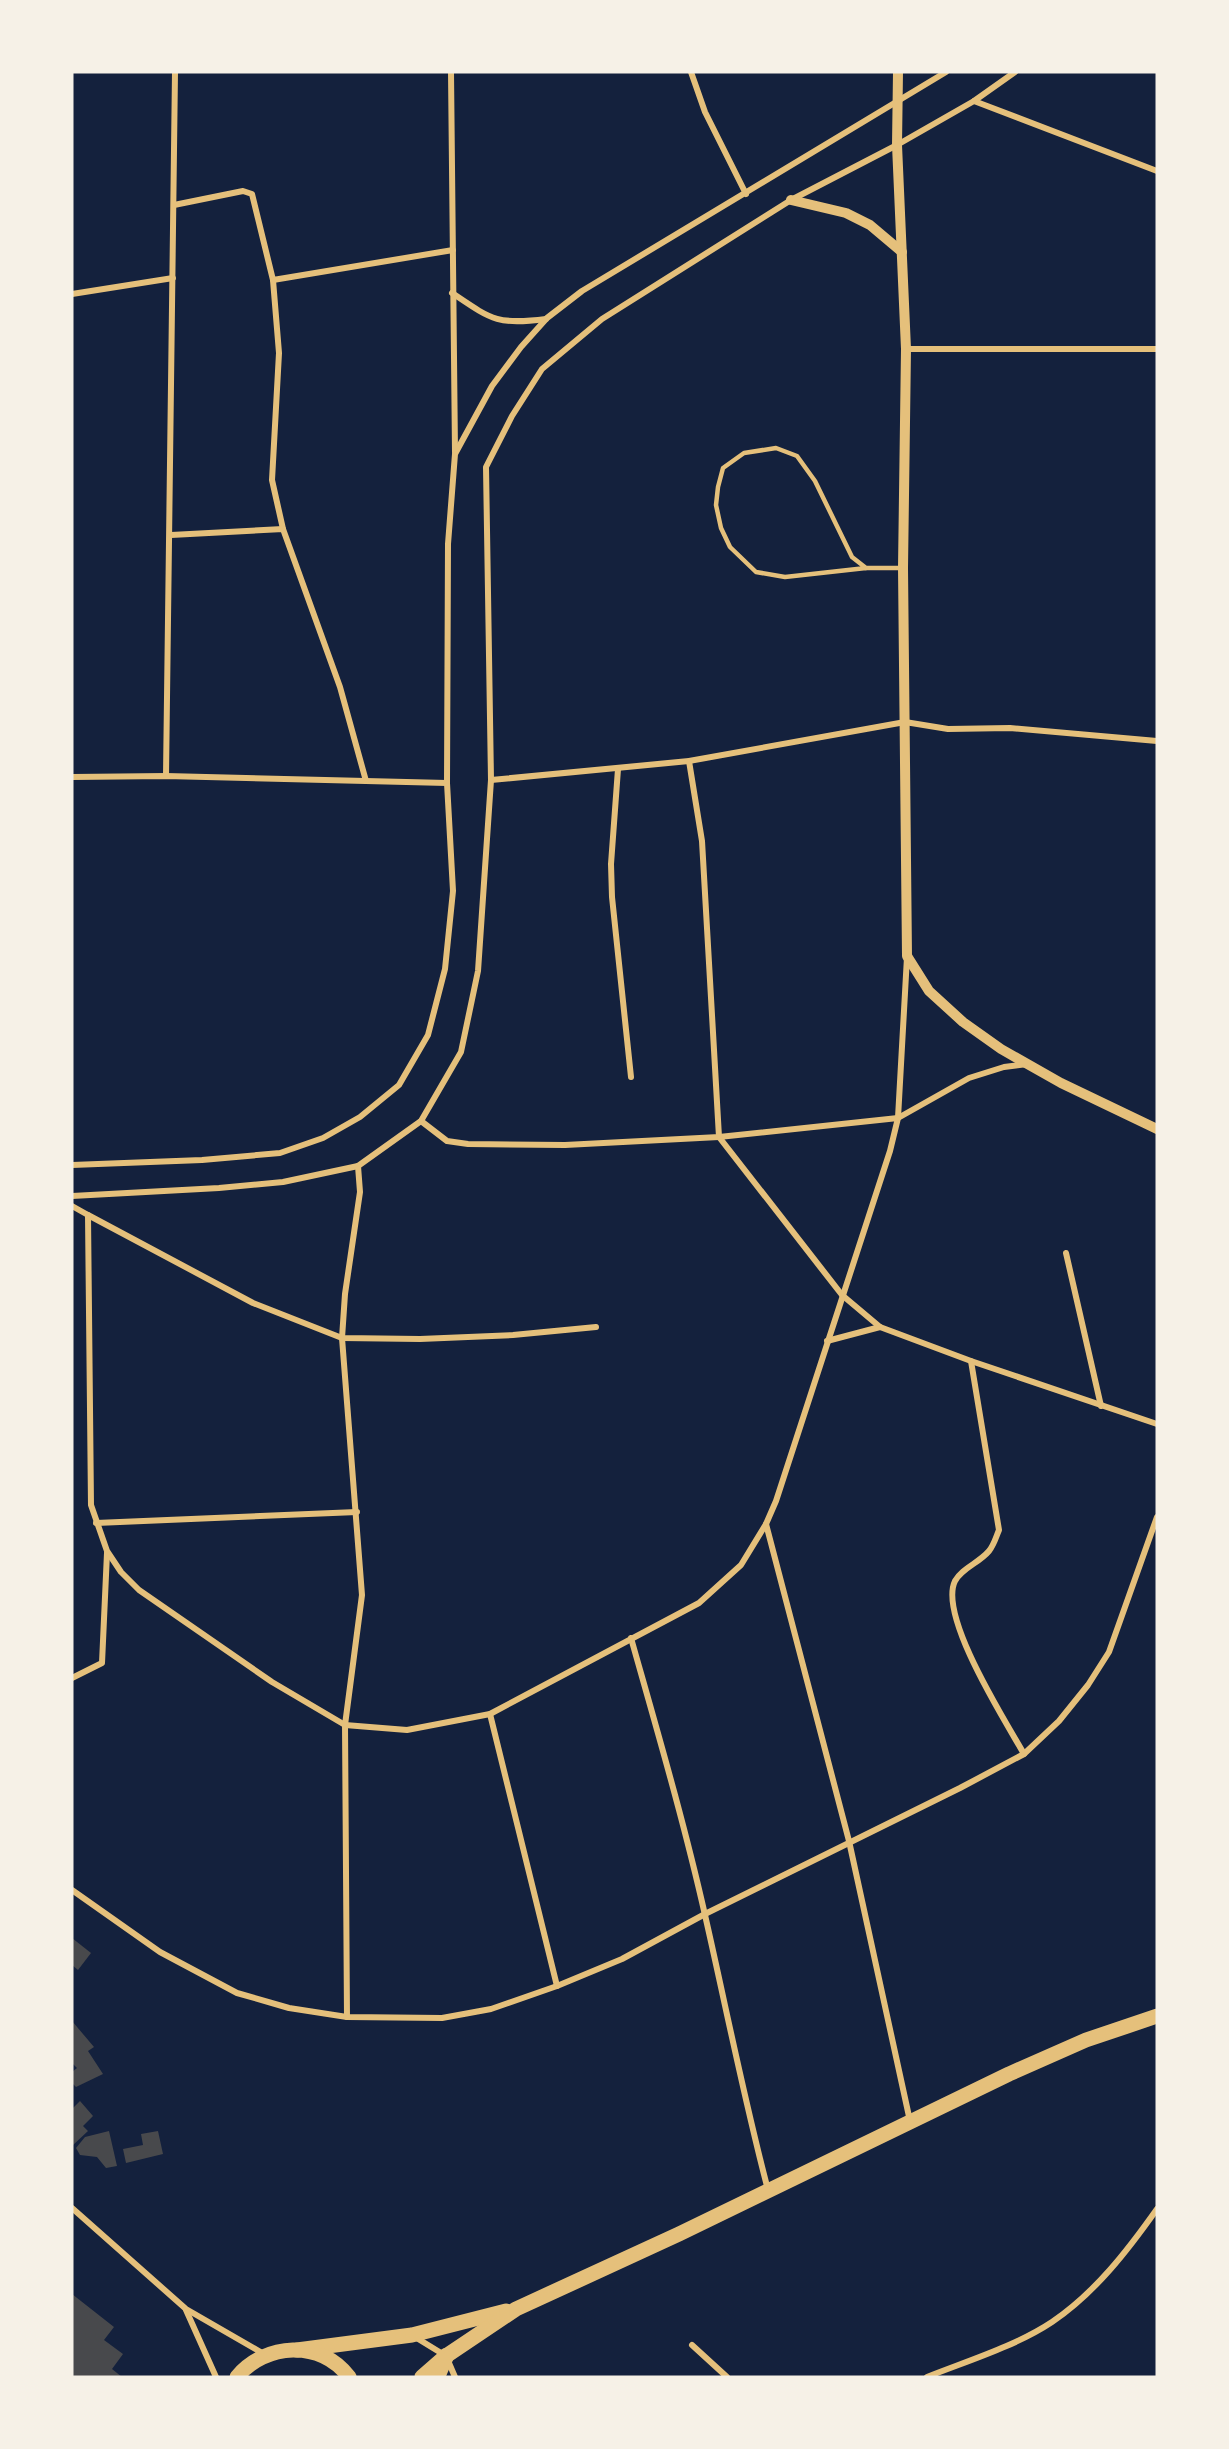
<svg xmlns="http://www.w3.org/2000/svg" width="1229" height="2449" font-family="Raleway,sans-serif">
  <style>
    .building { fill: #48494c }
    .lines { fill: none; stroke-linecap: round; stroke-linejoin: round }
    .service { stroke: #e5c07b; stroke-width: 4.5 }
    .minor { stroke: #e5c07b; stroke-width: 6 }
    .tertiary { stroke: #e5c07b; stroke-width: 10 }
    .primary { stroke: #e5c07b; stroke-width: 15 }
    .trunk { stroke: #e5c07b; stroke-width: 16 }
  </style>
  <rect width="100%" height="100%" fill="#14213d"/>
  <g class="building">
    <polygon points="72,1938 91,1953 78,1970 72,1965"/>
    <polygon points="72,2021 94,2047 88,2051 103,2074 76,2087 72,2083 72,2072 77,2068 72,2063"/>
    <polygon points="80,2101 93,2116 83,2126 88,2131 72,2146 72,2109"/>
    <polygon points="109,2131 117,2166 106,2168 97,2157 80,2155 76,2148 85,2137"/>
    <polygon points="158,2131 163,2154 126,2163 123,2149 143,2145 141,2134"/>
    <polygon points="72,2294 114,2327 104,2340 123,2354 112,2369 122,2377 72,2377"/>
  </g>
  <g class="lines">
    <polyline class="service" points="866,568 852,557 815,481 797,456 776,448 744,453 723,468 718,487 716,505 721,528 730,547 756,572 785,577 866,568 903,568"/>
    <g class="minor">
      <polyline points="451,72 455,452"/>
      <polyline points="691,72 705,112 746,194"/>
      <polyline points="974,101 1157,171"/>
      <polyline points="174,205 243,191 252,194 273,280 453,250"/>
      <polyline points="273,280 279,353 272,480 283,529"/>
      <path d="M 452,293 C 492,320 497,325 546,319"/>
      <polyline points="72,294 173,278"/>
      <polyline points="906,349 1157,349"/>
      <polyline points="171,535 283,529 340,687 366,781"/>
      <polyline points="689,761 702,841 719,1137 842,1295 880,1327 971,1361 1157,1424"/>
      <polyline points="618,769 611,864 612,897 631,1077"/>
      <polyline points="166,776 175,72"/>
      <polyline points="72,777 166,776 447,783"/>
      <polyline points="491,780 689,761 905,722 948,729 1010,728 1157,741"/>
      <polyline points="421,1121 447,1141 468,1144 565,1145 719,1137 898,1118 969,1078 1004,1067 1027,1064"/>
      <polyline points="72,1165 202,1160 280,1153 323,1138 360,1117 399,1085 428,1035 445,969 453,891 447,783 448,544 455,454 492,386 521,347 547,318 582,291 946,72"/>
      <polyline points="72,1196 219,1188 283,1182 358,1166 421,1121 461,1052 478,971 491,780 486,467 512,416 542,369 602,319 791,200 897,145 974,101 1015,72"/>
      <polyline points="72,1206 88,1215 91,1505 107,1551 121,1572 139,1590 272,1682 345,1725 407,1730 490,1714 699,1603 741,1565 766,1524 776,1501 890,1151 898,1118 907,957"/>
      <polyline points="88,1215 253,1303 342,1338 420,1339 513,1335 596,1327"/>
      <polyline points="1066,1253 1101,1406"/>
      <polyline points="827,1341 880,1327"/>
      <path d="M 971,1361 L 999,1530 C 996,1537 994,1545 989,1551 C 979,1563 962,1568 955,1581 C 938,1616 1006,1722 1024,1754"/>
      <polyline points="96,1523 357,1512"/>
      <polyline points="766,1524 849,1841 910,2121"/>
      <path d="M 631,1638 C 657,1730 684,1822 705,1915 C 726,2007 744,2099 768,2190"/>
      <polyline points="72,1678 102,1663 107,1553"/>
      <polyline points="490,1714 557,1986"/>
      <polyline points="72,1890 160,1952 237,1993 289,2008 347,2017 442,2018 491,2009 557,1986 622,1959 705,1914 960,1788 1024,1754 1059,1721 1088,1685 1109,1652 1157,1517"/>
      <polyline points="347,2017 345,1725 362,1595 342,1338 345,1294 360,1192 358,1166"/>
      <polyline points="72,2208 186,2309 264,2354"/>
      <polyline points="186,2310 216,2377"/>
      <polyline points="415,2337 446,2356 455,2377"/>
      <polyline points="692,2345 727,2377"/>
      <path d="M 927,2377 C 967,2361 1016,2346 1052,2322 C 1095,2293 1128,2250 1157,2209"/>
    </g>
    <g class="tertiary">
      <polyline points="898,72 897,145 906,349 903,568 907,956 929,991 963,1022 1001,1049 1061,1083 1157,1129"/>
      <polyline points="791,200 846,213 870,225 902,252"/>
    </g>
    <g class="primary">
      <polyline points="297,2350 412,2335 506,2311"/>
      <path d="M 237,2377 C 265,2343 321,2339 349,2377"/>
      <polyline points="422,2377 446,2356 516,2309 679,2234 1009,2074 1086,2040 1157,2016"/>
    </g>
    <polyline class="trunk" points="437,2377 446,2356"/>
  </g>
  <rect width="1229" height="2449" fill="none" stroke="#f6f1e7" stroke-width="147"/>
</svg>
